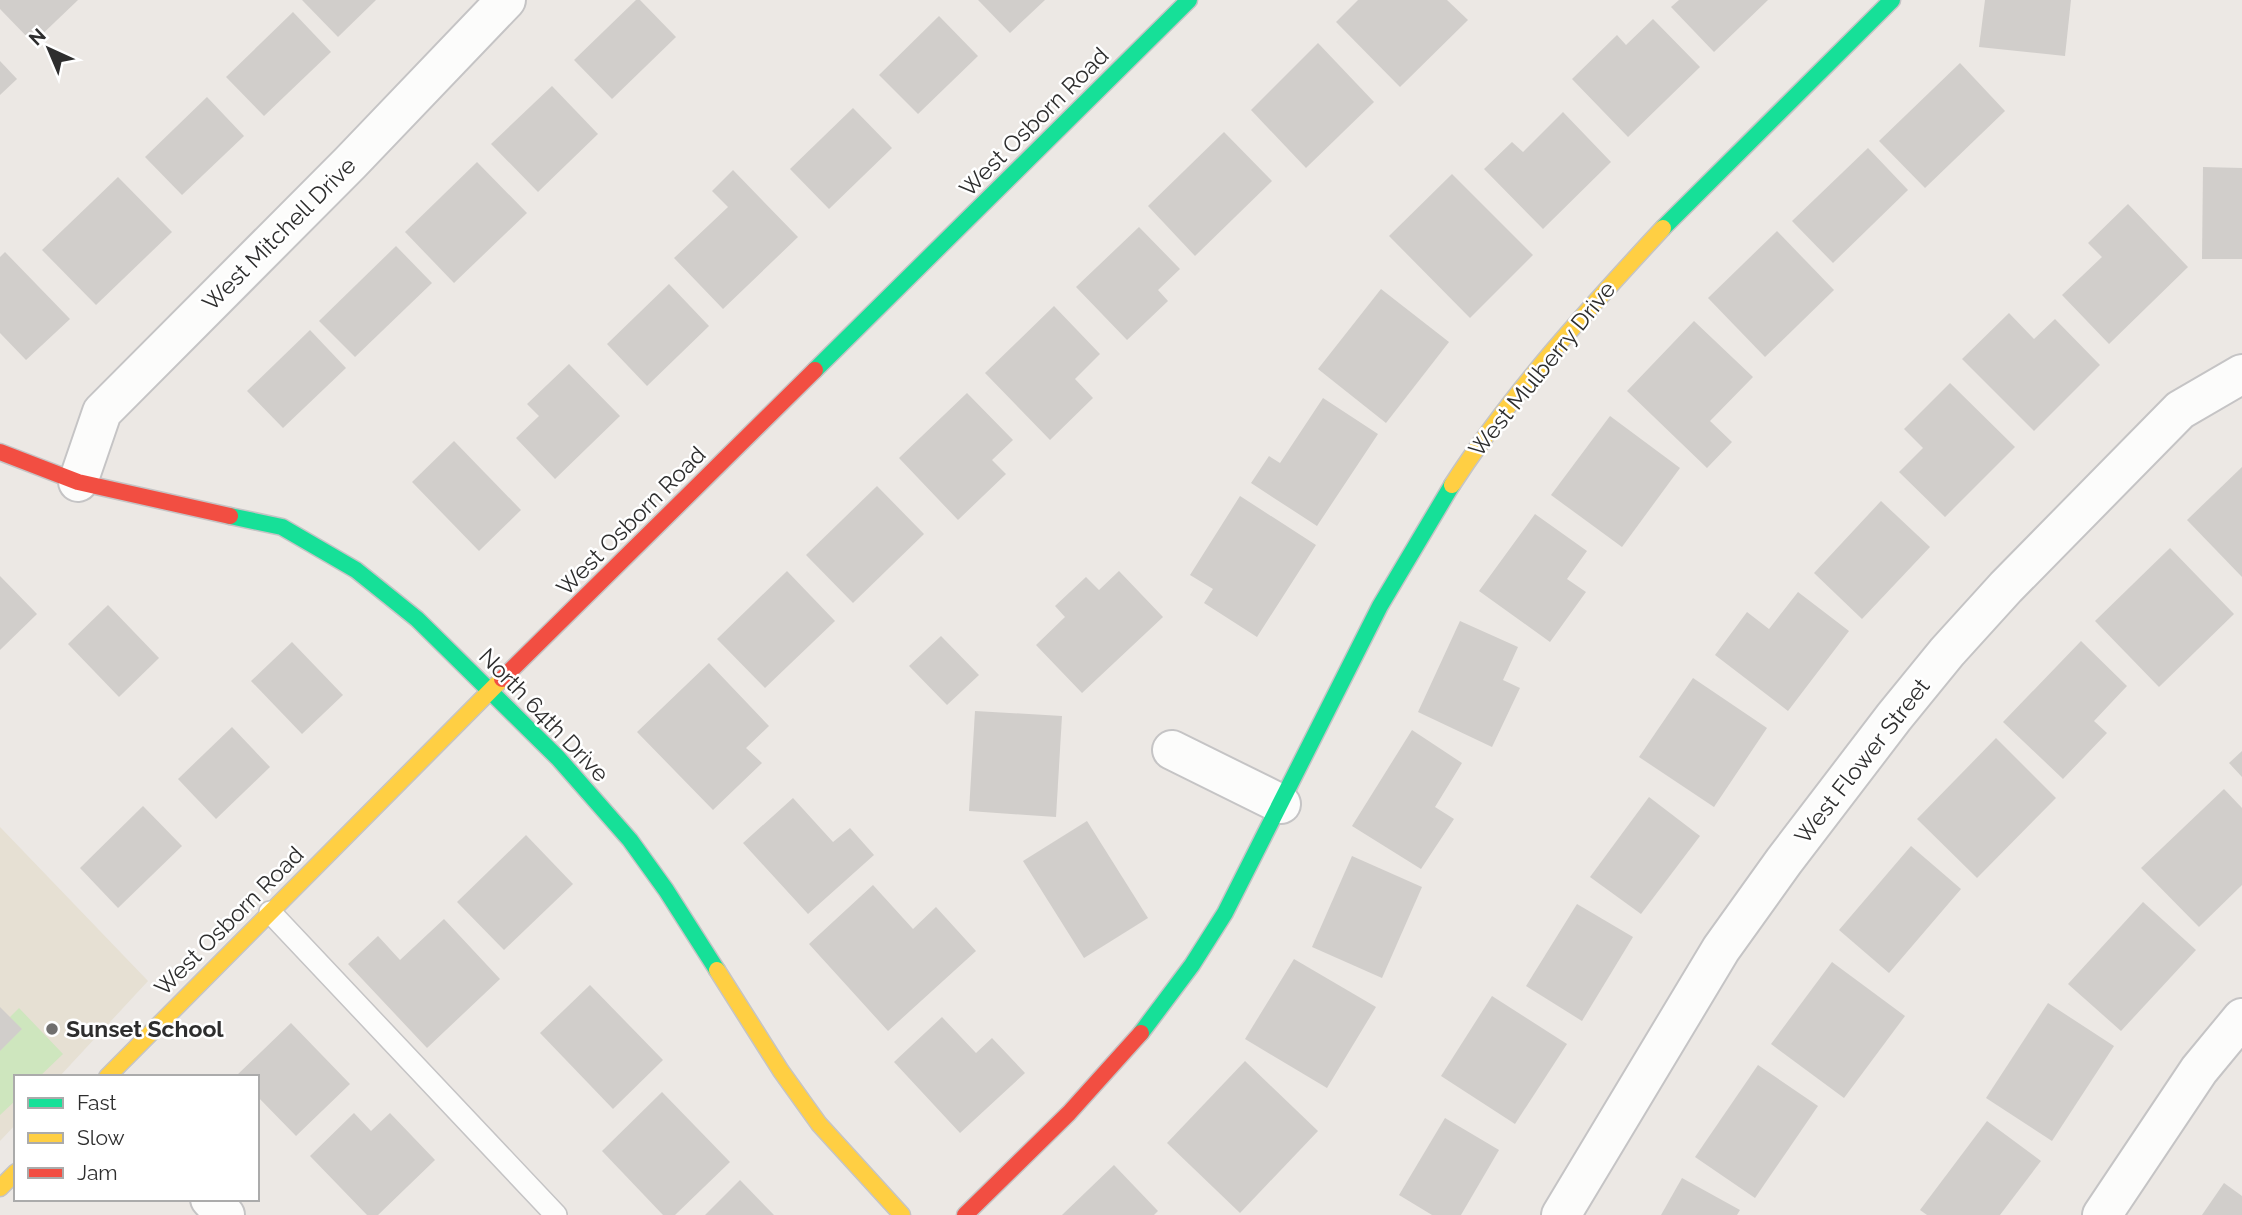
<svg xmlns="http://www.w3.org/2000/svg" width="2242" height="1215" font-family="Raleway,sans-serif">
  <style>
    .education { fill: #e6e0d3 }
    .green { fill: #cee6be }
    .building { fill: #d1cecb }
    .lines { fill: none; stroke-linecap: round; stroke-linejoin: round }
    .lane-casing { stroke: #c5c4c5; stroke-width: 24 }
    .street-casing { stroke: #c5c4c5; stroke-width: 42 }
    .fast-casing { stroke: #c5c4c5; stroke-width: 19 }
    .slow-casing { stroke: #c5c4c5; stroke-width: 19 }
    .jam-casing { stroke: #c5c4c5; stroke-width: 19 }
    .lane { stroke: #fcfcfb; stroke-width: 21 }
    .street { stroke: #fcfcfb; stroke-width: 38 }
    .fast { stroke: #16e098; stroke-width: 16 }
    .slow { stroke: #ffcf43; stroke-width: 16 }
    .jam { stroke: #f24e42; stroke-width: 16 }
    .poi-dot { fill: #706f6e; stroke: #fff; stroke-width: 2.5 }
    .labels { text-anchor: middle; stroke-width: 5; stroke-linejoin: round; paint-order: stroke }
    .street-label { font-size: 23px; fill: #2e2e2e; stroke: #fff }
    .poi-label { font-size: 23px; font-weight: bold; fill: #2e2e2e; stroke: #fff; text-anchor: start }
  </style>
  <rect width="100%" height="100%" fill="#ece8e4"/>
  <polygon class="education" points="0,827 148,981 59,1077 16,1077 16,1124 0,1141"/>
  <polygon class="green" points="19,1008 63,1054 39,1077 16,1077 16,1100 0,1115 0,1027"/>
  <g class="building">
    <polygon points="0,0 78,0 33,43 0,9"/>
    <polygon points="302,0 376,0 338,37"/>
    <polygon points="636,0 640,0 676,37 612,99 574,60"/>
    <polygon points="978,0 1045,0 1010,33"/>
    <polygon points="1358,0 1447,0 1468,20 1400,87 1336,22"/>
    <polygon points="1679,0 1768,0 1714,52 1671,7"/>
    <polygon points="1985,0 2071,0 2065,56 1979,47"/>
    <polygon points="293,12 331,52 264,116 226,77"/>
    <polygon points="939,16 978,56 918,114 879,75"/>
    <polygon points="1653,19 1700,67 1628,137 1572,79 1617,35 1626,45"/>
    <polygon points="1318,43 1374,102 1306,168 1251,110"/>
    <polygon points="0,61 17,79 0,95"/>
    <polygon points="1960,63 2005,111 1925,188 1879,141"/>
    <polygon points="552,86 598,134 538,192 491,144"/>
    <polygon points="207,97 244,136 182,195 145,157"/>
    <polygon points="853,108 892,148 829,209 790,169"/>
    <polygon points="1563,112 1611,162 1543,229 1484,169 1512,142 1523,152"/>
    <polygon points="1224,132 1272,181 1195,256 1148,206"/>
    <polygon points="1868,148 1908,190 1833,263 1792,221"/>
    <polygon points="477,162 527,213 454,283 405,232"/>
    <polygon points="2203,167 2242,168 2242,259 2202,259"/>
    <polygon points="733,170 798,237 723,309 674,258 728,207 712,191"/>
    <polygon points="1452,174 1533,255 1470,318 1389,236"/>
    <polygon points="118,177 172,232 96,305 42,250"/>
    <polygon points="2128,204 2188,267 2109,344 2062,295 2102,257 2088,243"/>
    <polygon points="1139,227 1180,269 1158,290 1168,301 1127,340 1076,287"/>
    <polygon points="1777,231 1834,290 1765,357 1708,298"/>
    <polygon points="396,246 432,283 355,357 319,321"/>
    <polygon points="5,252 70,319 26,360 0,333 0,257"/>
    <polygon points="669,284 709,326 647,386 607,344"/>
    <polygon points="1381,289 1449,342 1386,423 1318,369"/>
    <polygon points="1054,306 1100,354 1075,379 1093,398 1050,440 985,373"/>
    <polygon points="2009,313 2034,339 2055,319 2100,365 2034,431 1962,359"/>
    <polygon points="1694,321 1753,377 1710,421 1732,442 1707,468 1627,391"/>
    <polygon points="310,330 346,368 283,428 247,391"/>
    <polygon points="569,364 620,416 555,479 516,438 539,416 527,404"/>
    <polygon points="1950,383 2015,447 1945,517 1899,472 1923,448 1904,429"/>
    <polygon points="967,393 1013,440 992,460 1006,474 958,520 899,458"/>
    <polygon points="1323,398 1378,434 1317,526 1251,483 1269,456 1280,463"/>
    <polygon points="1610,416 1680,468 1622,547 1551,495"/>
    <polygon points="454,441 521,510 479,551 412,482"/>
    <polygon points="2242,467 2242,577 2187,520"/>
    <polygon points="877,486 924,534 853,603 806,555"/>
    <polygon points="1240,496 1316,545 1257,637 1204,603 1213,589 1190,575"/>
    <polygon points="1881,501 1930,547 1862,619 1814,573"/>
    <polygon points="1535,514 1587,551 1567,579 1586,592 1550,642 1479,591"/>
    <polygon points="2170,548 2234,614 2159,687 2095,621"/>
    <polygon points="787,571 835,621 765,688 717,639"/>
    <polygon points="1119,571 1163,617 1082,693 1036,645 1065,617 1055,606 1086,577 1099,590"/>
    <polygon points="0,576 37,614 0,650"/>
    <polygon points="1798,592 1849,631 1788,711 1715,655 1747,612 1769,629"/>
    <polygon points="108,605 159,658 119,697 68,644"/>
    <polygon points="1460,621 1518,647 1503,680 1520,688 1492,747 1418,712"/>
    <polygon points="941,636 979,675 947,705 909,666"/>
    <polygon points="2081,641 2127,686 2094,721 2107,733 2063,779 2003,722"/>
    <polygon points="292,642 343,695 302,734 251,681"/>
    <polygon points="709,663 769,726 746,748 762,763 713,810 637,732"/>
    <polygon points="1693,678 1767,728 1714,807 1639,757"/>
    <polygon points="975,711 1062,716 1056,817 969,811"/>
    <polygon points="232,727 270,767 216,819 178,779"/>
    <polygon points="1412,730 1462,763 1435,807 1454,819 1421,869 1352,826"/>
    <polygon points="1996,738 2056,798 1977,878 1917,819"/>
    <polygon points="2242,751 2242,777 2229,763"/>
    <polygon points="2224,789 2242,808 2242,885 2199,927 2141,868"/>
    <polygon points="1649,797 1700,836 1641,914 1590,877"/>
    <polygon points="793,798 833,842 850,828 874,855 808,914 743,843"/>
    <polygon points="143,806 182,846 118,908 80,868"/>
    <polygon points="1087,821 1148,918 1084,958 1023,861"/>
    <polygon points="526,835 573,884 504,950 457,902"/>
    <polygon points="1911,846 1961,889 1889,973 1839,930"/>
    <polygon points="1352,856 1422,887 1382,978 1312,947"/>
    <polygon points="873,885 913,929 936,907 976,951 888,1031 809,944"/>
    <polygon points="2143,902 2196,950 2121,1031 2068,984"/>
    <polygon points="1577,904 1633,937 1582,1021 1526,986"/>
    <polygon points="444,919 500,979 427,1048 348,964 378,936 400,960"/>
    <polygon points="1294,959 1376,1007 1327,1088 1245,1039"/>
    <polygon points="1832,962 1905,1016 1844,1098 1771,1044"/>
    <polygon points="590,985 663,1060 613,1109 540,1033"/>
    <polygon points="1492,996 1567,1044 1515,1124 1441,1076"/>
    <polygon points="2048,1003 2114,1046 2052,1141 1986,1098"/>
    <polygon points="0,1007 22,1029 0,1051"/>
    <polygon points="942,1017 976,1053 992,1038 1025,1073 960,1133 894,1062"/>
    <polygon points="291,1023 350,1084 296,1136 257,1096 257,1077 237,1075"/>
    <polygon points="1245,1061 1318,1131 1240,1213 1167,1143"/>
    <polygon points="1758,1065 1818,1106 1755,1198 1695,1157"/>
    <polygon points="662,1092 730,1162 675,1215 663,1215 602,1151"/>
    <polygon points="354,1113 371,1131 390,1113 435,1160 378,1215 367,1215 310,1156"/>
    <polygon points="1445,1118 1499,1150 1461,1215 1432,1215 1399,1195"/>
    <polygon points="1987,1121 2041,1161 2000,1215 1927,1215 1920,1210"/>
    <polygon points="1114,1165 1158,1211 1154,1215 1062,1215"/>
    <polygon points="1682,1178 1740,1210 1737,1215 1661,1215"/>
    <polygon points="740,1180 774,1215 705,1215"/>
    <polygon points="2224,1183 2242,1196 2242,1215 2202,1215"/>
  </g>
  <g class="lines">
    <g class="lane-casing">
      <polyline id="lane" points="270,912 556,1215"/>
    </g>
    <g class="street-casing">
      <g id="street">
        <polyline points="78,482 102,412 350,163 506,0"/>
        <polyline points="1172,750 1281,804"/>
        <polyline points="210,1199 225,1215"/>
        <polyline points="1561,1215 1721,949 1784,861 1894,717 1947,652 2006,587 2180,410 2242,374"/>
        <polyline points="2102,1215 2199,1070 2242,1018"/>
      </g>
    </g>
    <g class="fast-casing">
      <g id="fast">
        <polyline points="1663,228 1892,0"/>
        <polyline points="815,370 1189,0"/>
        <polyline points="230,516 282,527 356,570 417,619 558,758 630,840 666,890 717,970"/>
        <polyline points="1141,1033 1192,965 1225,913 1380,606 1452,485"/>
      </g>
    </g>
    <g class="slow-casing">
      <g id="slow">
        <path d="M 1452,485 C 1512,392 1588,309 1663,228"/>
        <polyline points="717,970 781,1071 819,1124 902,1215"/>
        <polyline points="107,1077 502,679"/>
        <polyline points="0,1188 16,1172"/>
      </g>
    </g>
    <g class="jam-casing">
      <g id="jam">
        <polyline points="0,452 78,482 230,516"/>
        <polyline points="502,679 815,370"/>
        <polyline points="965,1215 1069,1113 1141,1033"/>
      </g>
    </g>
    <use href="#lane" class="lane"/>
    <use href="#street" class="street"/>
    <use href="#fast" class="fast"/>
    <use href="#slow" class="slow"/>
    <use href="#jam" class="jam"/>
  </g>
  <circle class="poi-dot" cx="52" cy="1029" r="7"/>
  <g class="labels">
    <g class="street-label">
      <text transform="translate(1034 122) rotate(-45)" y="8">West Osborn Road</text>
      <text transform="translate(279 234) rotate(-45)" y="8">West Mitchell Drive</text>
      <text transform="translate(1542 369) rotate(-51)" y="8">West Mulberry Drive</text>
      <text transform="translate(631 521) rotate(-45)" y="8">West Osborn Road</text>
      <text transform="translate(544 715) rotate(46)" y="8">North 64th Drive</text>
      <text transform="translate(1862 761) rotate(-52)" y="8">West Flower Street</text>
      <text transform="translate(229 921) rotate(-45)" y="8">West Osborn Road</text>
    </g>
    <g class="poi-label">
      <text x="66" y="1037">Sunset School</text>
    </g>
  </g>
  <rect x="14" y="1075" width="245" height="126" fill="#ffffff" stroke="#ababab" stroke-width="2"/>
  <rect x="28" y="1098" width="35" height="10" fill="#16e098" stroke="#ababab" stroke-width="2"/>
  <text x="77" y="1110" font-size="21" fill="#2e2e2e">Fast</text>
  <rect x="28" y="1133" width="35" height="10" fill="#ffcf43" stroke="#ababab" stroke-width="2"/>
  <text x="77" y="1145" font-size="21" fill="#2e2e2e">Slow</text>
  <rect x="28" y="1168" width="35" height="10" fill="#f24e42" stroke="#ababab" stroke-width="2"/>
  <text x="77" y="1180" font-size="21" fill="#2e2e2e">Jam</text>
  <g transform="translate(49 49) rotate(316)" stroke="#ffffff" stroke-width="5" paint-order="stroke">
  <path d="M0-5L12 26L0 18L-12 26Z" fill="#2e2e2e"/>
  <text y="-10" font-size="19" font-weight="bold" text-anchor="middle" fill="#2e2e2e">N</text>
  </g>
</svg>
